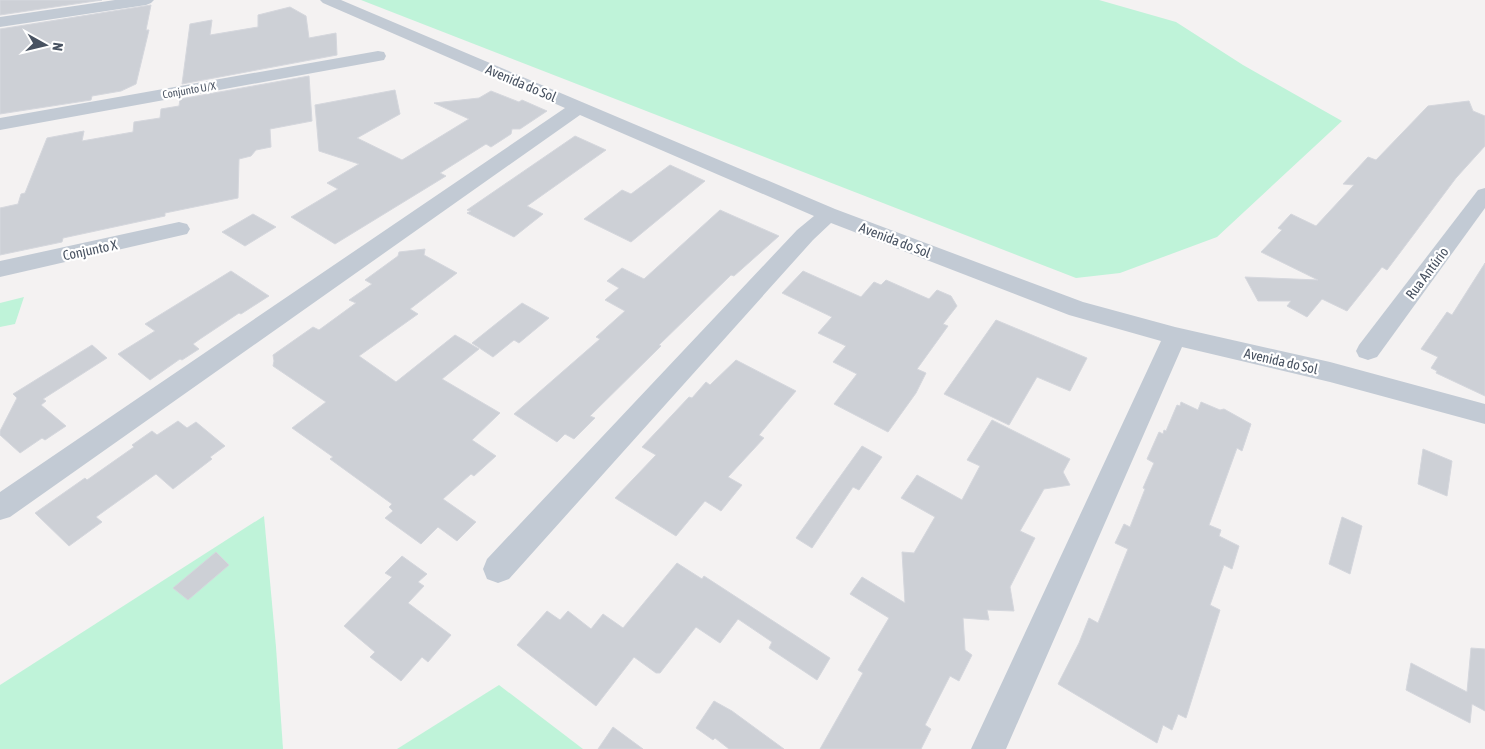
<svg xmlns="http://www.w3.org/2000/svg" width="1485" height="749" font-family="'Asap Condensed',sans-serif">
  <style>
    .green { fill: #bff3d9 }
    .building { fill: #cdd0d6; stroke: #d5d7dd }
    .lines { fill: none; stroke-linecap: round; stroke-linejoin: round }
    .minor { fill: #c2cad4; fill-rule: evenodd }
    .labels { text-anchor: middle; stroke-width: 4.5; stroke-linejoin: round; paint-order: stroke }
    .far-street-label { font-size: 11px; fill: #485261; stroke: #fff }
    .street-label { font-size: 14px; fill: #485261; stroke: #fff }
  </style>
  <rect width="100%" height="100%" fill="#f4f2f2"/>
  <g class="green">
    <polygon points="361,0 1099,0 1176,22 1243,65 1342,121 1217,237 1120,273 1076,278"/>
    <polygon points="24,297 15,324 0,327 0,303"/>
    <polygon points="264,516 276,647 283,749 0,749 0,685"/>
    <polygon points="499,685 583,749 397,749"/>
  </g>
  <g class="building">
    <polygon points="0,0 102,0 0,15"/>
    <polygon points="151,5 146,30 149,30 136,84 121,91 92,96 91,100 0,114 0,29"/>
    <polygon points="290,7 306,16 309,38 336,33 337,55 182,84 190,24 212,20 210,35 258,27 258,15"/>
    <polygon points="309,76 312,121 270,129 271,147 256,150 251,156 239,159 238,198 165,213 165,216 63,238 62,242 0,255 0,208 18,204 21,194 25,193 47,138 84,131 82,141 133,132 134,122 160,118 161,109 179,106 180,99"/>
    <polygon points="395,90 400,114 357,138 402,160 469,119 434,103 479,98 491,91 519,102 522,100 547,111 520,129 512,129 511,134 491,147 486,144 440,173 446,176 335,244 291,217 338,189 327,183 359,164 319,151 315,105"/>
    <polygon points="1469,101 1473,111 1485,116 1485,146 1456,178 1387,270 1382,267 1347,311 1322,299 1307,317 1287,306 1291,301 1258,301 1245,277 1318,280 1261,252 1282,230 1278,228 1291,214 1316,226 1354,185 1343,184 1368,157 1376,160 1428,106"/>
    <polygon points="575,136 606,150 527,206 543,214 514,237 467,213 471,211 467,210"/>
    <polygon points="670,165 705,181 631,242 584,219 622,190 631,194"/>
    <polygon points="720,210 779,236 734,276 731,275 659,345 661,346 590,416 595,418 574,439 565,434 557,442 514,414 600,339 596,337 625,311 605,300 619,288 607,281 622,268 644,279"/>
    <polygon points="253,214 276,227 245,246 222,232"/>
    <polygon points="425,249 424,255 457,273 410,309 418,314 359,356 396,382 455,335 479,349 442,379 500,413 472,440 496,456 474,476 471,474 443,499 476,522 457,541 438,527 421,544 385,518 393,511 389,507 392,504 330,459 333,457 292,428 326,402 273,366 274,361 273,355 313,327 319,330 356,303 349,300 372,284 365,280 398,256 399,252"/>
    <polygon points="1485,263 1485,396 1436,373 1437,371 1431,368 1438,357 1421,349 1447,312 1452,315"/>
    <polygon points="231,271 269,296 241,314 239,313 200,339 193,344 199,349 182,360 180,359 150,380 118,354 155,331 145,324"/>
    <polygon points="803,271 861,297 874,282 881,285 886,280 929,299 937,290 951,296 957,306 943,324 948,326 917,369 926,373 916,393 888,432 834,404 857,374 833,362 846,346 818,333 832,317 782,293"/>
    <polygon points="522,303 549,318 519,343 514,340 493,357 472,343"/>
    <polygon points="996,320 1087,358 1070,391 1037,377 1009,425 944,394"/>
    <polygon points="92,345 107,358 43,399 46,401 41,405 66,426 45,440 42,438 20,453 0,435 0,431 17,398 13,394"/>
    <polygon points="736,360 796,391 759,435 764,438 728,477 742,485 721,511 705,501 676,536 615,498 656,455 642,447 689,397 692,398 706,382 710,385"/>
    <polygon points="1181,402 1198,410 1201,402 1220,410 1224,409 1251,424 1242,451 1237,448 1209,525 1221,530 1219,536 1239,546 1232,569 1224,565 1210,605 1220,610 1186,718 1178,714 1172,730 1163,725 1157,743 1058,684 1079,643 1089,618 1098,623 1128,549 1115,543 1124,524 1130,527 1145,489 1143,488 1154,463 1147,459 1159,432 1163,434 1164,430 1166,431 1177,405 1180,406"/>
    <polygon points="992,420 1070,459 1063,472 1070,485 1044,489 1020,531 1035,538 1010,587 1014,611 987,610 989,620 963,618 965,650 972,655 959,681 950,676 925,725 931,729 921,749 820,749 863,673 858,670 889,618 850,594 862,577 905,603 902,552 914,553 935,517 901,498 917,475 962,500 980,466 967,460"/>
    <polygon points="178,421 187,428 196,422 225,446 210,457 212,459 173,489 156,474 96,517 102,522 69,546 35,513 85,478 87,480 134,447 132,445 152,431 157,435"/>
    <polygon points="862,446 882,457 859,490 853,487 812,548 796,538"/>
    <polygon points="1423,449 1452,461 1447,496 1418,484"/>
    <polygon points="1342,517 1362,526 1350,574 1329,564"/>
    <polygon points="216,552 229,565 188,600 173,588"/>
    <polygon points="402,556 427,574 418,582 424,586 408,603 451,635 428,662 422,657 401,681 370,657 375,652 344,626 392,577 385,573"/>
    <polygon points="677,563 702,579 704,576 830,658 817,680 769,648 772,642 738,619 720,643 696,627 660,673 656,673 634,657 596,706 517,645 547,611 560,620 568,611 591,629 603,614 623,628"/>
    <polygon points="1471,648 1485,649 1485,711 1472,704 1470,723 1406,690 1411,663 1467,692"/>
    <polygon points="714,701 732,711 784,749 729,749 715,738 713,740 696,728"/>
    <polygon points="613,727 643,749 598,749"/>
  </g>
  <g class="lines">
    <g class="minor">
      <polygon points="115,0 154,0 151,3 146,5 0,27 0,17"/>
      <polygon points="320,0 341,0 835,209 1083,302 1175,327 1330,362 1485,404 1485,424 1330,382 1182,347 1006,749 971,749 1161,341 1069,315 831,223 813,240 509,579 498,583 487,579 483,569 487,559 797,230 814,216 580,115 10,517 0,520 0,492 565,108 323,3"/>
      <polygon points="378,51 384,52 386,56 384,60 0,130 0,118"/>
      <polygon points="1485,188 1485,208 1377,357 1368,360 1359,357 1356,351 1359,345 1478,190"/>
      <polygon points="179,222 187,224 190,229 187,234 0,277 0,261"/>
    </g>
  </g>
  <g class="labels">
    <g class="far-street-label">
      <text transform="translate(189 90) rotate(-10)" y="4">Conjunto U/X</text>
    </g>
    <g class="street-label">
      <text transform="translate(521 83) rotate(23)" y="5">Avenida do Sol</text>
      <text transform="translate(895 240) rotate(21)" y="5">Avenida do Sol</text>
      <text transform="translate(90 250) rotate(-12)" y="5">Conjunto X</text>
      <text transform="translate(1427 273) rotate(-53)" y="5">Rua Antúrio</text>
      <text transform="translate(1281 361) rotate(13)" y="5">Avenida do Sol</text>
    </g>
  </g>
  <g transform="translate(45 45) rotate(98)" stroke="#ffffff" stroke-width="4" paint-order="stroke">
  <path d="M0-4L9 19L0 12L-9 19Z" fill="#485261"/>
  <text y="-8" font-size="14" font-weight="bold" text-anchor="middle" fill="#485261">N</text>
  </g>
</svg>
